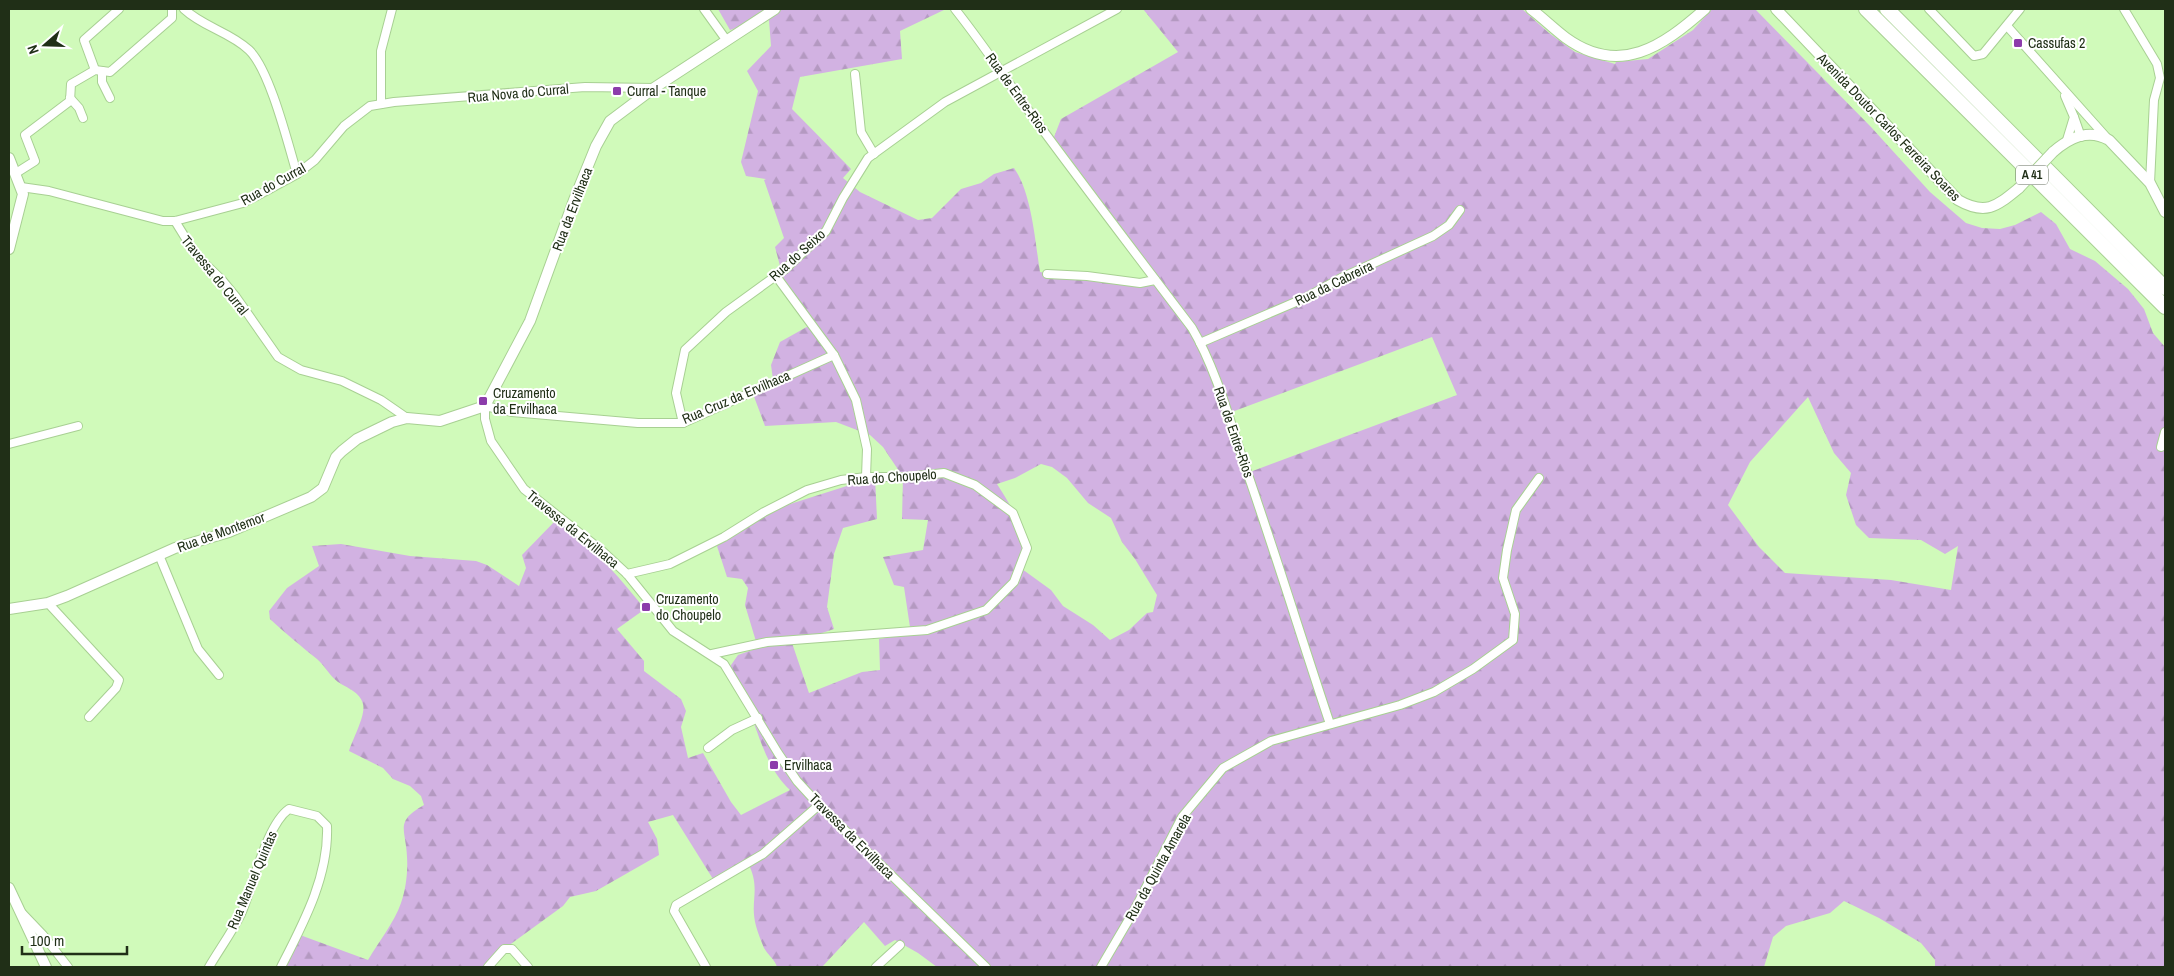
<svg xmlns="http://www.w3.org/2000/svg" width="2174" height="976" font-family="'Archivo Narrow',sans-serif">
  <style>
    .forest { fill: url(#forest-firs); fill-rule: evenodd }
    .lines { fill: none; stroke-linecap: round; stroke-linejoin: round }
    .street-casing { stroke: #a8d093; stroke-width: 10 }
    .secondary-casing { stroke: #a8d093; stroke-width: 12 }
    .highway-casing { stroke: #a8d093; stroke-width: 16 }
    .street { stroke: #fff; stroke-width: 8 }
    .secondary { stroke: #fff; stroke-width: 10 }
    .highway { stroke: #fff; stroke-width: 14 }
    .secondary-bridge-casing { stroke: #a8d093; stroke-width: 12; stroke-linecap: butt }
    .secondary-bridge { stroke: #fff; stroke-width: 10 }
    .poi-dot { fill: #8c3cab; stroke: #fff; stroke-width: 2 }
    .labels { text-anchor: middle; stroke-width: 4; stroke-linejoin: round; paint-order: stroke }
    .shield { fill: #fff; stroke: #636d5d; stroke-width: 1 }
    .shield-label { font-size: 12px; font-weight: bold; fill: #202f17 }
    .poi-label { font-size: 14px; fill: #202f17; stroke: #fff; text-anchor: start }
    .street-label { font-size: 14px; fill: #202f17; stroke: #fff }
  </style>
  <defs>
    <pattern id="forest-firs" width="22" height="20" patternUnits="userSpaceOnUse" patternTransform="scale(1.25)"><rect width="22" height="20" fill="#d2b2e2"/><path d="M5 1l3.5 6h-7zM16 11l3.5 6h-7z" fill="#b499c1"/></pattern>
  </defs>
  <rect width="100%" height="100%" fill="#d0faba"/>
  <path class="forest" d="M 718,9 L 946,9 L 900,31 L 902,59 L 800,77 L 792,109 L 851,169 L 843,178 L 860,192 L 918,220 L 932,218 L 961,189 L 981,183 L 994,174 L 1014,168 C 1032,194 1035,241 1040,272 L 1087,280 L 1127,280 L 1160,287 L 1161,281 L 1054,137 L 1061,119 L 1178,52 L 1143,9 L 1522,9 L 1549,33 L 1575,52 L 1615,64 L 1616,62 L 1648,59 L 1693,30 L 1712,9 L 1755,9 L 1871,127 L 1930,192 L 1966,223 L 1982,228 L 2000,229 L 2015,225 L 2041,212 L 2056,224 L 2070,249 L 2095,261 L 2128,289 L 2144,309 L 2153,333 L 2165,347 L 2165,967 L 1935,967 L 1935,960 L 1921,943 L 1879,918 L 1844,901 L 1830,913 L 1786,926 L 1773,937 L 1764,967 L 937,967 L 918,953 L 895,940 L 885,946 L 864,922 L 822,967 L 777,967 C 775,960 768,955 764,948 C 761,941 758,933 756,926 C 749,900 762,889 747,861 L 713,879 L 673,815 L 648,822 L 657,839 L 659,855 L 596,891 L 570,897 L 563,906 L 508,946 L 491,967 L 284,967 L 300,935 L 368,960 C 379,941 394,923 401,903 C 406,889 408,871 407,857 C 406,829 394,822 424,805 L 421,796 L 410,786 L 393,779 L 383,768 L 349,751 C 353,738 366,715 363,704 C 360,692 347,688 338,682 C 329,675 325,666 317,659 C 301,646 286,634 270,619 L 269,611 L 287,588 L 319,566 L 312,546 L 341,544 L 410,556 L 476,561 L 487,565 L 519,586 L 526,568 L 522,555 L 556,520 C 594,548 615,572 645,609 L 617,629 L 644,661 L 644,671 L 681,699 L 686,711 L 681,727 L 688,758 L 703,753 L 731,802 L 741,815 L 790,790 C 767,769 759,735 748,707 C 742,694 735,681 729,668 L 738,655 L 758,648 L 745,605 L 748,588 L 742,579 L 727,577 L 717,546 L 762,513 L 875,477 L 877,519 L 843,528 L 834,554 L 827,607 L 834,629 L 792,643 L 809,693 L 862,672 L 880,670 L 879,639 L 911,634 L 904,587 L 894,585 L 883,557 L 923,550 L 928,520 L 902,519 L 903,477 L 883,447 L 870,435 L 836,422 L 765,426 L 753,394 L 774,386 L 771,365 L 780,342 L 812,324 L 784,281 L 775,247 L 784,238 L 764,180 L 766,179 L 746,176 L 741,162 L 758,91 L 747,71 L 771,46 L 769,20 L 763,13 L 751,23 L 730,30 ZM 1432,337 L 1457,395 L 1250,472 L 1229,413 ZM 1808,397 L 1834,453 L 1851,473 L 1846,495 L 1856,525 L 1869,538 L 1921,540 L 1945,554 L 1958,546 L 1951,590 L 1891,580 L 1785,573 L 1759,547 L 1728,505 L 1750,462 ZM 1041,464 L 1052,467 L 1067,478 L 1088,503 L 1111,518 L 1122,542 L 1135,559 L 1157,595 L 1153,612 L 1147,613 L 1129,630 L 1110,640 L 1093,625 L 1063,606 L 1051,590 L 1022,569 C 1034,543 1012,507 997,484 L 1015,478 Z"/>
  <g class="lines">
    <g class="street-casing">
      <g id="street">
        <path d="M 184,9 C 203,27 230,32 249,50 C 270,70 288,144 297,174"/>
        <polyline points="704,9 727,41"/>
        <path d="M 955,9 C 982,43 1006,79 1031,114 C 1084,186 1138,257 1192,328 C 1216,369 1229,418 1244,463 C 1274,549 1301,637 1330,724"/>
        <polyline points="1929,9 1974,56 1983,54 2020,9"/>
        <polyline points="2124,9 2157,64 2160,78 2154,100 2150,183"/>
        <polyline points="2007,26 2107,138"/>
        <polyline points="95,70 84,40 119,9"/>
        <polyline points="102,71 102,82 110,98"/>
        <polyline points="855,74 861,132 874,154"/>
        <polyline points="2065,96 2074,117 2067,140"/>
        <polyline points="70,98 79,108 83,118"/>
        <polyline points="381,104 381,51 392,9"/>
        <polyline points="2074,117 2081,137"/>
        <polyline points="16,173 35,161 25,135 70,101 71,84 95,70 110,72 172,18 172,9"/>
        <polyline points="21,187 49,191 163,221 175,221 243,203 266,191 297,174 315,160 344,126 370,106 394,102 585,87 654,88"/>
        <polyline points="175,221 196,255 222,280 236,297 278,357 301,370 342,381 381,400 407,418"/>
        <polyline points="1047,274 1087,276 1140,283 1155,280"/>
        <polyline points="776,276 834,355 856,400 867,449 866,477"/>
        <polyline points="1200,343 1305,298 1341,278 1433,236 1449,225 1460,210"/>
        <polyline points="834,355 683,423 638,423 512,412 485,406 485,419 491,441 524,489 601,550 627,574 673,631 724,664 778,753 797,781 819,805 986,967"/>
        <polyline points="683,423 676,393 685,350 726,312 784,270 826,231 843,198 868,158 945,102 1117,9"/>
        <polyline points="9,444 78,426"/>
        <polyline points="2161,447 2165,432"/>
        <polyline points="159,555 198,649 219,675"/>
        <polyline points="627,574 670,564 724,537 764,512 807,490 841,480 866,477 906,477 944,473 975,485 1013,513 1027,548 1014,582 986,610 927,630 767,642 712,654"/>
        <polyline points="48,603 119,680 116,688 89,717"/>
        <polyline points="708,748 732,730 758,718"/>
        <polyline points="21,912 43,935 68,967"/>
        <path d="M 209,967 C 219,950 232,932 241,914 C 253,887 266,825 289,809 L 317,816 L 327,826 C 329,876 303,924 281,967"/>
        <polyline points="488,967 504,949 512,949 528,967"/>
        <polyline points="706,967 674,911 676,905 763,854 819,805"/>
        <polyline points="876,967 900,945"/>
        <polyline points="1101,967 1135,909 1182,817 1223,768 1271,741 1400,705 1434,692 1473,669 1513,640 1515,614 1503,578 1507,550 1516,510 1539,478"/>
      </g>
    </g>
    <g class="secondary-casing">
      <g id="secondary">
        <path d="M 1531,9 C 1543,18 1554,29 1566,38 C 1620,77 1663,46 1705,9"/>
        <path d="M 1776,9 L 1958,200 C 1986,216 1997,206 2019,188"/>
        <path d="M 2053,152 C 2069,138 2088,128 2109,140 L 2150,183 L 2165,212"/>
        <polyline points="9,158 23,194 9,249"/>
        <polyline points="9,609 48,603 67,596 175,548 229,532 311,497 323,488 336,457 342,451 357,439 392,422 407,418 440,421 485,406 530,321 574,200 596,146 610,121 654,88 775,9"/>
        <polyline points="9,888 46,967"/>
      </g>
    </g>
    <g class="highway-casing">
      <g id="highway">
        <polyline points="1866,9 2165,307"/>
        <polyline points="1887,9 2165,288"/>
      </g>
    </g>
    <use href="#street" class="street"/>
    <use href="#secondary" class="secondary"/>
    <use href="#highway" class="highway"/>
    <g class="secondary-bridge-casing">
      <polyline id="secondary-bridge" points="2019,188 2053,152"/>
    </g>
    <use href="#secondary-bridge" class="secondary-bridge"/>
  </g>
  <g class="poi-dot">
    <rect x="2013" y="38" width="10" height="10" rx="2.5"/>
    <rect x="612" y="86" width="10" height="10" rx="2.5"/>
    <rect x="478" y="396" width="10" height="10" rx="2.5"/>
    <rect x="641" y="602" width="10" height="10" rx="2.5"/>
    <rect x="769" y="760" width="10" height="10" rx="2.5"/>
  </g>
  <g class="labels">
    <rect class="shield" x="2016" y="165.5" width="32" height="19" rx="4"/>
    <g class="shield-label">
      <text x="2032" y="179">A 41</text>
    </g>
    <g class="poi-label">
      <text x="2028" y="48">Cassufas 2</text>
      <text x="627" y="96">Curral - Tanque</text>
      <text x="493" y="398">Cruzamento<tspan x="493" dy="16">da Ervilhaca</tspan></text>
      <text x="656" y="604">Cruzamento<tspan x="656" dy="16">do Choupelo</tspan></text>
      <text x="784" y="770">Ervilhaca</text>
    </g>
    <g class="street-label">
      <text transform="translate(518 93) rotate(-5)" y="5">Rua Nova do Curral</text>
      <text transform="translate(1017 93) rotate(54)" y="5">Rua de Entre-Rios</text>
      <text transform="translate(1889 127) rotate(46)" y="5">Avenida Doutor Carlos Ferreira Soares</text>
      <text transform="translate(273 184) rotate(-29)" y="5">Rua do Curral</text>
      <text transform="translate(572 209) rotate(-69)" y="5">Rua da Ervilhaca</text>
      <text transform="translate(797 255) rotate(-42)" y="5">Rua do Seixo</text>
      <text transform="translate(215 275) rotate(51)" y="5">Travessa do Curral</text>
      <text transform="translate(1334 283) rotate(-26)" y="5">Rua da Cabreira</text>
      <text transform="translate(736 397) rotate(-23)" y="5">Rua Cruz da Ervilhaca</text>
      <text transform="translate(1234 432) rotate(71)" y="5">Rua de Entre-Rios</text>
      <text transform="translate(892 477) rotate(-4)" y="5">Rua do Choupelo</text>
      <text transform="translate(573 529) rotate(39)" y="5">Travessa da Ervilhaca</text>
      <text transform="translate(221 532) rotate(-20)" y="5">Rua de Montemor</text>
      <text transform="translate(852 836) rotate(45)" y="5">Travessa da Ervilhaca</text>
      <text transform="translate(1158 867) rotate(-61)" y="5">Rua da Quinta Amarela</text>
      <text transform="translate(252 880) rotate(-67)" y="5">Rua Manuel Quintas</text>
    </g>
  </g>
  <rect width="2174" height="976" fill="none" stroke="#202f17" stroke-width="20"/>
  <g transform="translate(45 45) rotate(250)" stroke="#ffffff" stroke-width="4" paint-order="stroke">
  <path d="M0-4L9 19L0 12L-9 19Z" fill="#202f17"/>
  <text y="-8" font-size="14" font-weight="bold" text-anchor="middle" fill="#202f17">N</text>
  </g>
  <path d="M22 946v8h105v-8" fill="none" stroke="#202f17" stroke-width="2.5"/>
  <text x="30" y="946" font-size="15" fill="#202f17" stroke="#ffffff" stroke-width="4" paint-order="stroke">100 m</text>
</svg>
